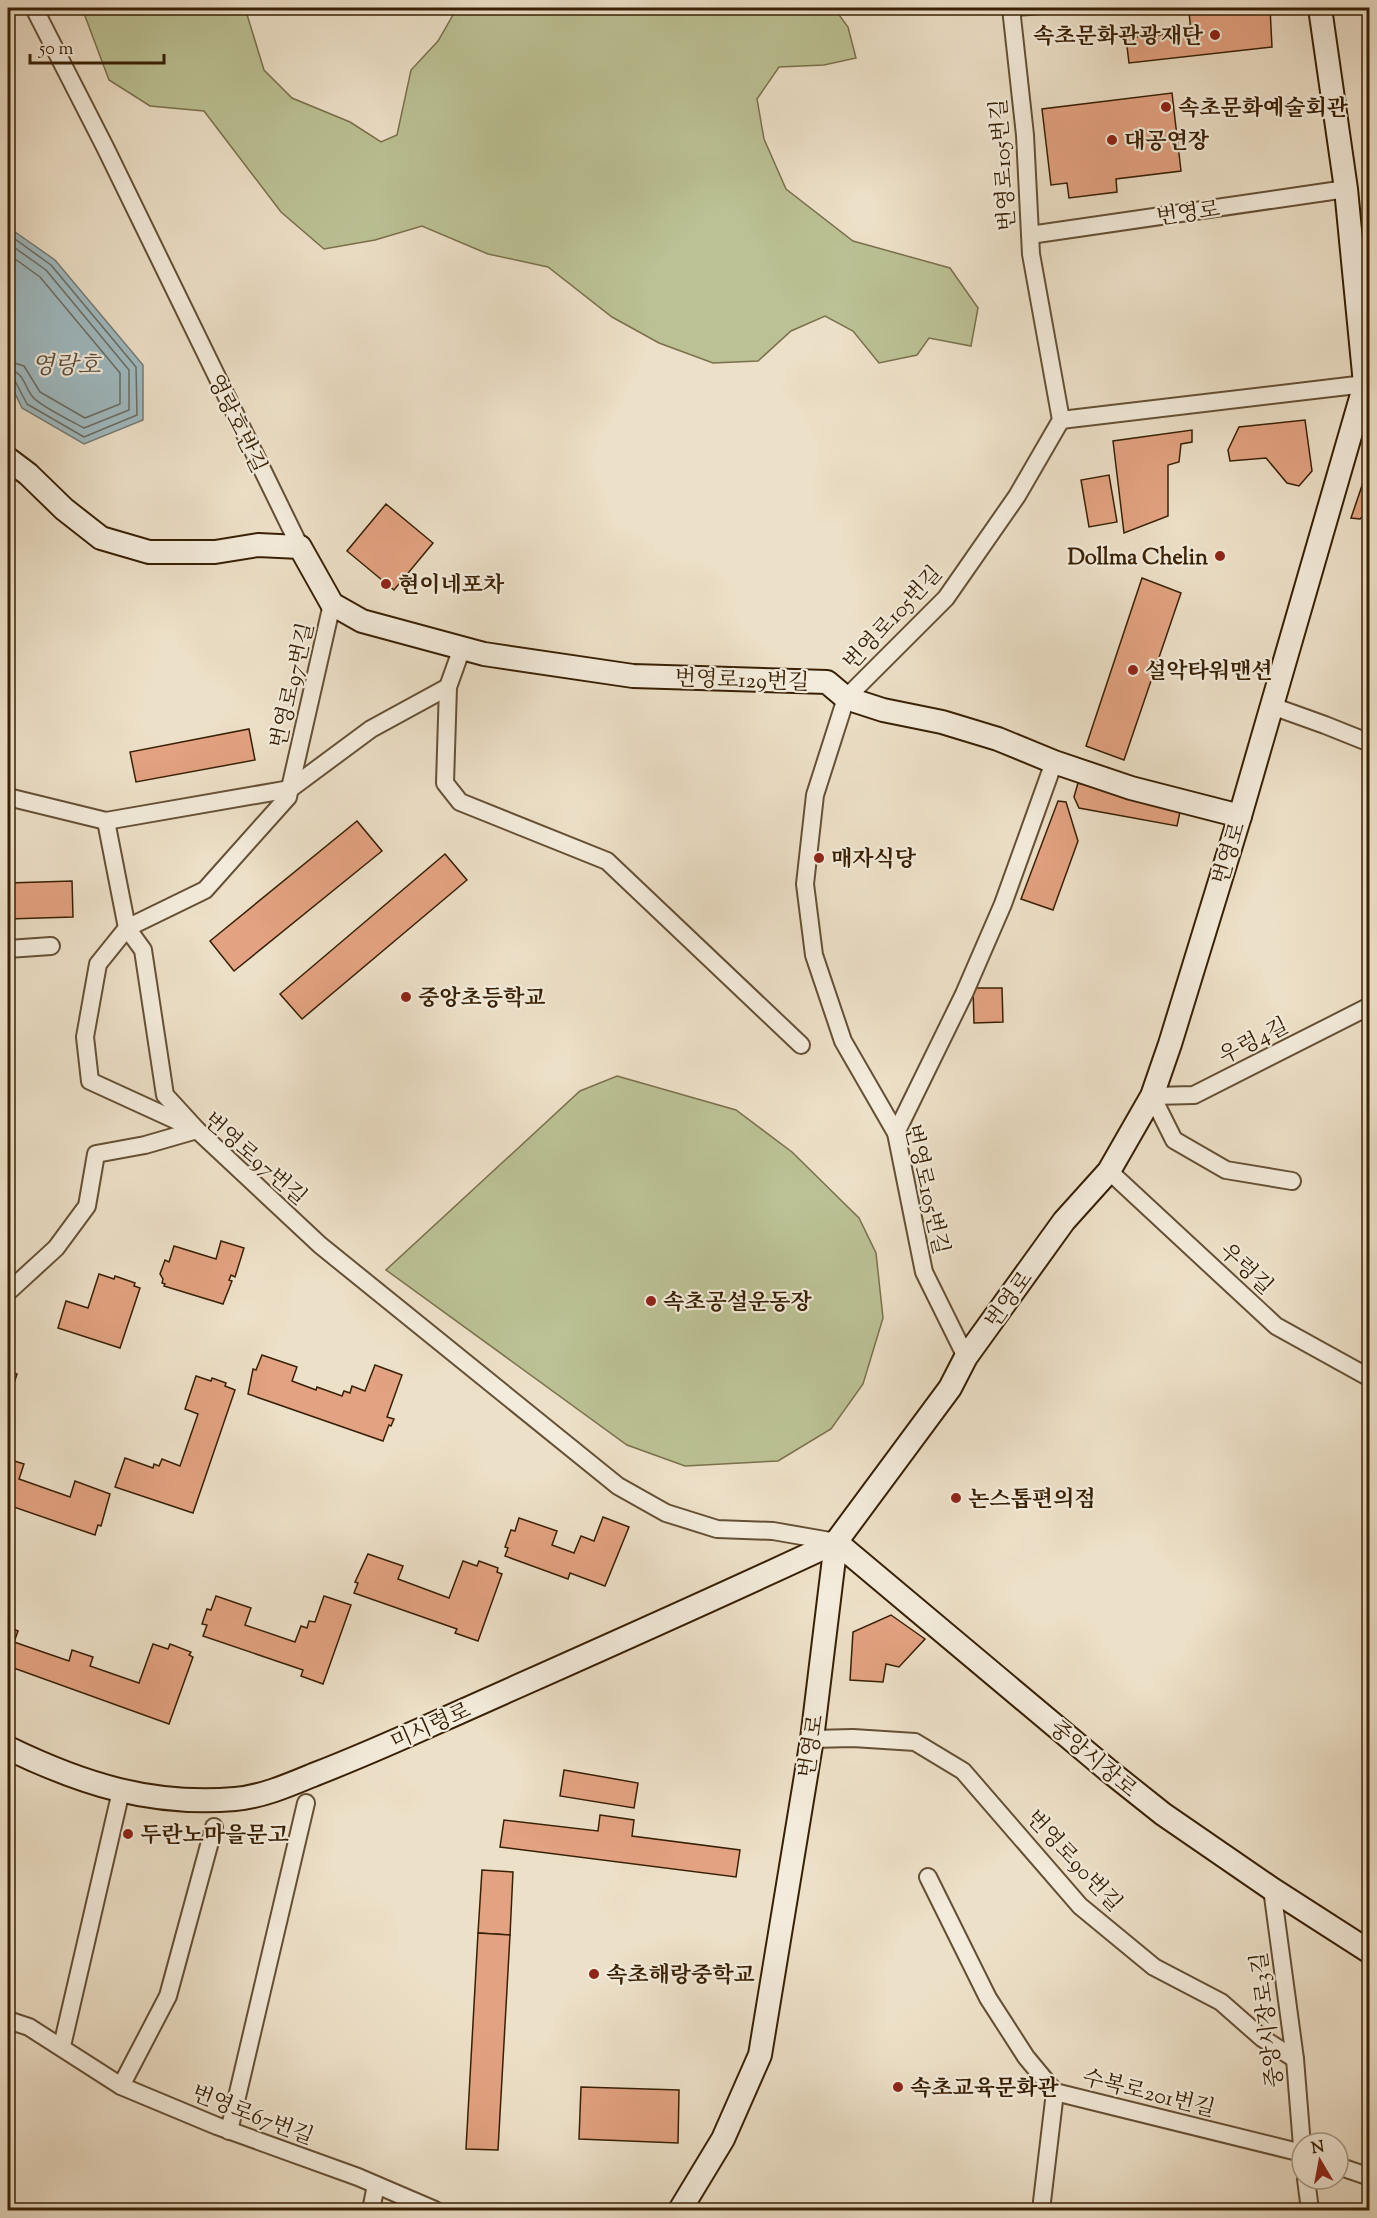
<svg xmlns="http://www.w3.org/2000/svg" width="1377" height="2218" font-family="'Sorts Mill Goudy','Noto Serif KR',serif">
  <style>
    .green { fill: #bbc194; stroke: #7a704c; stroke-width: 1.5 }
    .water { fill: #9fbac1; stroke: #767c75; stroke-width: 1.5 }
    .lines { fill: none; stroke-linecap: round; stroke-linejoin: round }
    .shore { stroke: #6c6d62; stroke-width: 1.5 }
    .building { fill: #e3a281; stroke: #382004; stroke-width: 1.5 }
    .street-casing { stroke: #655035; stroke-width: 20 }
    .secondary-casing { stroke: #382004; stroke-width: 26 }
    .street { stroke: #f3ebdb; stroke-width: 16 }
    .secondary { stroke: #f3ebdb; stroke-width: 22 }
    .poi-dot { fill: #8f2418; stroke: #f3ebdb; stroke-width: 2 }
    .labels { text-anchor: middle; stroke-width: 4.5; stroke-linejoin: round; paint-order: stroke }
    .poi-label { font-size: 22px; font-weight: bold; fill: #382004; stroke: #f3ebdb; text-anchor: start }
    .street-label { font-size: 22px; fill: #382004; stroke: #f3ebdb }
    .water-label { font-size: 24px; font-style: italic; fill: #574e3d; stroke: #f3ebdb }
  </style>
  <rect width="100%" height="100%" fill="#ede0c8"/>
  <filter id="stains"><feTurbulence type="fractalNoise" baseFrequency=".00333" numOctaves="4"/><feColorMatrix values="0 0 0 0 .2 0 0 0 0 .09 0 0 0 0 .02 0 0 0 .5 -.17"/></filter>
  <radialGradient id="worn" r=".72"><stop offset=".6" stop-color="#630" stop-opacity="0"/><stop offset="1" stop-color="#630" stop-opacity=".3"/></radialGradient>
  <g class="green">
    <polygon points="82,8 245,8 264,70 292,98 350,122 381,142 397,135 411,70 438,41 457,8 834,8 848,27 856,58 824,65 779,67 757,99 764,139 786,189 853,241 950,268 978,308 971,346 929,338 917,355 879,363 853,331 825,316 791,331 758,361 713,363 659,343 612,317 548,267 488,254 422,226 375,240 324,249 281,212 204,111 150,106 109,80"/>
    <polygon points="1021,8 1114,8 1022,16"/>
    <polygon points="617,1076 736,1110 792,1152 859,1218 876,1253 883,1318 863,1384 831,1429 778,1461 685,1466 627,1445 386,1270 580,1091"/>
  </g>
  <polygon class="water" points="8,227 55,260 143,365 143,420 84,444 22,408 8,379"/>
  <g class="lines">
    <g class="shore">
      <polyline points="8,234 51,265 136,367 137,415 84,437 27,404 15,381 8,378"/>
      <path d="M 8,243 L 46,270 L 129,370 L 129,410 L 84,428 C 73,422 38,405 32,396 C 24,386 24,371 8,370"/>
      <polyline points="8,254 40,277 120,373 120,404 85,418 40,392 24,366 8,361"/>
    </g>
  </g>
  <g class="building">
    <polygon points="1229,8 1270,8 1272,47 1129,63 1126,38 1191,32 1189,12"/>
    <polygon points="1172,93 1181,171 1116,179 1117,192 1069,198 1067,183 1051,185 1042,109"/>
    <polygon points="1305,420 1312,471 1299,486 1287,483 1266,458 1230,461 1228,450 1239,427"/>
    <polygon points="1192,430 1192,442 1181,444 1179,462 1168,465 1168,516 1124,533 1113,441"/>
    <polygon points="1370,462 1370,509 1360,519 1351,518"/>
    <polygon points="1109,475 1117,522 1089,527 1081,480"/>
    <polygon points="386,504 433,543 394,590 347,551"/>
    <polygon points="1142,578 1181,593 1124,760 1086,746"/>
    <polygon points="249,729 255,760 136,782 130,752"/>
    <polygon points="1078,783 1180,812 1177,826 1079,808 1074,797"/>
    <polygon points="1058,801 1066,802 1078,841 1053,910 1021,899"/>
    <polygon points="357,821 382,851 234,971 210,941"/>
    <polygon points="445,854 467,880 302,1019 280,994"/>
    <polygon points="72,881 73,917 8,919 8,883"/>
    <polygon points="973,988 1002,988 1003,1022 974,1023"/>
    <polygon points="221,1241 244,1248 235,1277 231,1275 229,1280 232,1281 223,1304 164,1286 165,1284 162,1283 163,1279 160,1274 165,1260 169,1262 174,1246 216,1259"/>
    <polygon points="99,1274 114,1279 115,1276 135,1283 134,1286 140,1288 120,1348 58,1328 66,1301 88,1308"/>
    <polygon points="262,1355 297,1367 292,1381 316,1390 317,1387 342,1396 344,1391 350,1393 352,1386 365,1391 375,1365 402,1375 387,1417 394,1419 391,1426 389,1425 383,1441 248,1394 253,1369 256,1370"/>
    <polygon points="8,1371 17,1374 8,1402"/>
    <polygon points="196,1376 211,1381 212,1378 226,1383 225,1386 235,1390 193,1513 115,1487 125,1458 153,1468 154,1464 159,1466 162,1459 180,1466 198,1414 185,1409"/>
    <polygon points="8,1459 24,1464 19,1479 70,1497 75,1481 110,1494 101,1526 98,1525 95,1535 8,1505"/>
    <polygon points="603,1517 629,1527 605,1586 570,1573 568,1579 505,1556 508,1548 505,1547 511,1530 515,1531 519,1518 557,1531 552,1545 574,1553 581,1536 594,1541"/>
    <polygon points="368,1554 403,1566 398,1579 449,1598 463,1561 477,1566 479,1561 498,1568 497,1572 502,1574 478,1641 455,1633 457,1629 354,1593 358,1583 355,1582"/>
    <polygon points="216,1596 251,1608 245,1625 295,1642 301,1626 307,1628 309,1621 315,1622 324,1596 351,1605 323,1684 301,1676 303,1670 203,1636 207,1625 202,1624 207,1609 211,1610"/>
    <polygon points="891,1615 925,1639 899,1667 886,1664 883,1682 850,1680 853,1632"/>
    <polygon points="8,1627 18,1631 14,1642 69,1661 72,1650 93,1657 90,1666 139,1683 153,1644 168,1649 170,1644 191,1652 189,1655 193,1657 169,1724 8,1666"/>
    <polygon points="564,1770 638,1783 634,1808 560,1796"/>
    <polygon points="600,1815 634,1820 632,1836 740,1850 736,1877 500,1847 504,1820 598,1831"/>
    <polygon points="482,1870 513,1872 510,1935 478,1933"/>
    <polygon points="478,1933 510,1935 498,2150 466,2149"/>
    <polygon points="581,2087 679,2090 678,2143 579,2139"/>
  </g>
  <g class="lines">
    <g class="street-casing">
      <g id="street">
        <polyline points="34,8 105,147 300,547"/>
        <polyline points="1030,235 1346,189"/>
        <polyline points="1061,420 1365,384"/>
        <polyline points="332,604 288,797 205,890 127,928 98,964 85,1037 90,1081 197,1130 320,1245 618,1486 666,1513 717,1529 773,1531 836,1542"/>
        <polyline points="462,648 448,687 445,783 460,802 607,861 801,1045"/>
        <polyline points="1272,706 1325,725 1370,743"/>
        <polyline points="8,797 106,821 290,789 371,729 448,687"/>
        <polyline points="8,949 51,946"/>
        <polyline points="896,1133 964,994 1003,904 1054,762"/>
        <polyline points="1109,1171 1276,1326 1370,1378"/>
        <polyline points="1292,1181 1226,1170 1174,1140 1152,1096 1194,1095 1370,1006"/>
        <polyline points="8,1292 56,1248 87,1206 96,1154 145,1145 197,1130 165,1095 143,950 127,928 106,821"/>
        <polyline points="966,1357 924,1272 896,1133 843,1041 814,955 805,884 815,795 846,698 946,598 1017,496 1061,420 1031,254 1025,135 1011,8"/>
        <polyline points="812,1739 853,1738 915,1742 963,1771 1080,1906 1154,1967 1221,2002 1262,2038 1295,2059"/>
        <polyline points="928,1877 988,1998 1026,2057 1055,2092 1302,2153"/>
        <polyline points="1272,1889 1295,2059 1302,2146"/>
        <polyline points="8,2020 29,2027 121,2086 217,2126 358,2177 435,2210"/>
        <polyline points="62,2046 121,1791"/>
        <polyline points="121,2086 168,1996 214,1827"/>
        <polyline points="229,2131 306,1803"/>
        <polyline points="1338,2166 1370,2177"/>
        <polyline points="1306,2179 1310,2210"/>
        <polyline points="371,2210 376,2185"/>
        <polyline points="1041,2210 1055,2092"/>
      </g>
    </g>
    <g class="secondary-casing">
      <g id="secondary">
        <polyline points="8,459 28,474 64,509 101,538 149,552 215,552 258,545 300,547 332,604 362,621 484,654 633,676 827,682 846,698 883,710 942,722 998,739 1054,762 1131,788 1240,816"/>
        <polyline points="836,1542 1109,1771 1163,1814 1272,1889 1370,1952"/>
        <path d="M 8,1748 C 82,1784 151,1806 235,1799 C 261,1797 289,1785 313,1775 C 357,1758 400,1739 442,1720 C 574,1661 706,1603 836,1542"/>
        <polyline points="680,2210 723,2139 760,2055 812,1739 836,1542 950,1388 966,1357 1064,1221 1109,1171 1152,1096 1170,1044 1240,816 1365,384 1346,189 1320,8"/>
      </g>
    </g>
    <use href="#street" class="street"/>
    <use href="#secondary" class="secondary"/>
  </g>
  <g class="poi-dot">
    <circle cx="1215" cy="35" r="6"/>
    <circle cx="1166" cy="107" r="6"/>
    <circle cx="1112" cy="140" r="6"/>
    <circle cx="1220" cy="556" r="6"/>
    <circle cx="386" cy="584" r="6"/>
    <circle cx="1133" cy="670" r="6"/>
    <circle cx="819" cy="858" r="6"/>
    <circle cx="406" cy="997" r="6"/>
    <circle cx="651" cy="1301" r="6"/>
    <circle cx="956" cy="1498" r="6"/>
    <circle cx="128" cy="1834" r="6"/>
    <circle cx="594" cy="1974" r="6"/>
    <circle cx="898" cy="2087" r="6"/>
  </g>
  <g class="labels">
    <g class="poi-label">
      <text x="1203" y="43" text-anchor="end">속초문화관광재단</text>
      <text x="1178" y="115">속초문화예술회관</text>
      <text x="1124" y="148">대공연장</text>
      <text x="1208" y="564" text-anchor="end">Dollma Chelin</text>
      <text x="398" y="592">현이네포차</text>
      <text x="1145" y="678">설악타워맨션</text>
      <text x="831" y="866">매자식당</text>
      <text x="418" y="1005">중앙초등학교</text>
      <text x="663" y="1309">속초공설운동장</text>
      <text x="968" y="1506">논스톱편의점</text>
      <text x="140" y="1842">두란노마을문고</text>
      <text x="606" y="1982">속초해랑중학교</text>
      <text x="910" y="2095">속초교육문화관</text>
    </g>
    <g class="street-label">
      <text transform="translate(1002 165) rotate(-94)" y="8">번영로105번길</text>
      <text transform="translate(1188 212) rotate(-8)" y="8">번영로</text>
      <text transform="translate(238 423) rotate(64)" y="8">영랑호반길</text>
      <text transform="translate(892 617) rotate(-47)" y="8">번영로105번길</text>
      <text transform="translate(742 679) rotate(2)" y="8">번영로129번길</text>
      <text transform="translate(291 685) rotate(-77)" y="8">번영로97번길</text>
      <text transform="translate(1228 853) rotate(-73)" y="8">번영로</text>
      <text transform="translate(1253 1040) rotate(-27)" y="8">우렁4길</text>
      <text transform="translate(256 1158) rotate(41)" y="8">번영로97번길</text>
      <text transform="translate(928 1189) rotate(77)" y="8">번영로105번길</text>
      <text transform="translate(1247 1268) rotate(43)" y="8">우렁길</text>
      <text transform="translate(1008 1299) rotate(-54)" y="8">번영로</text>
      <text transform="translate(430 1725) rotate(-24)" y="8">미시령로</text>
      <text transform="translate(810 1746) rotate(-81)" y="8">번영로</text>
      <text transform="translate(1094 1758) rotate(40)" y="8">중앙시장로</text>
      <text transform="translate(1075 1860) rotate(47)" y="8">번영로90번길</text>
      <text transform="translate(1266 2020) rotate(-97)" y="8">중앙시장로3길</text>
      <text transform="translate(1149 2092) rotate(14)" y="8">수복로201번길</text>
      <text transform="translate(253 2114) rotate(21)" y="8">번영로67번길</text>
    </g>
    <g class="water-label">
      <text x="66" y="373">영랑호</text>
    </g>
  </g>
  <rect width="1377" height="2218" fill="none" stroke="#ede0c8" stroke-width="30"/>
  <rect x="9" y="9" width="1359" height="2200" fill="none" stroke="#382004" stroke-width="3"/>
  <rect x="15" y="15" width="1347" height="2188" fill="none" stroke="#382004" stroke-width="1.5"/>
  <g transform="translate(1320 2161) rotate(350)"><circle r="28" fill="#f3ebdb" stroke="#a89a85" stroke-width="1.5"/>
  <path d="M0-4.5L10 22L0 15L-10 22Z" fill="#8f2418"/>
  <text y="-9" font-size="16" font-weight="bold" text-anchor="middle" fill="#382004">N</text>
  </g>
  <path d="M30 54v9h134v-9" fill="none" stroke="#382004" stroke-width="3"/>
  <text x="39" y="54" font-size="18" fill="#382004" stroke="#f3ebdb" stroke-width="4.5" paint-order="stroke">50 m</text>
  <rect width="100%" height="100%" filter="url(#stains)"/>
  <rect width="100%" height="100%" fill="url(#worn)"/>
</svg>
